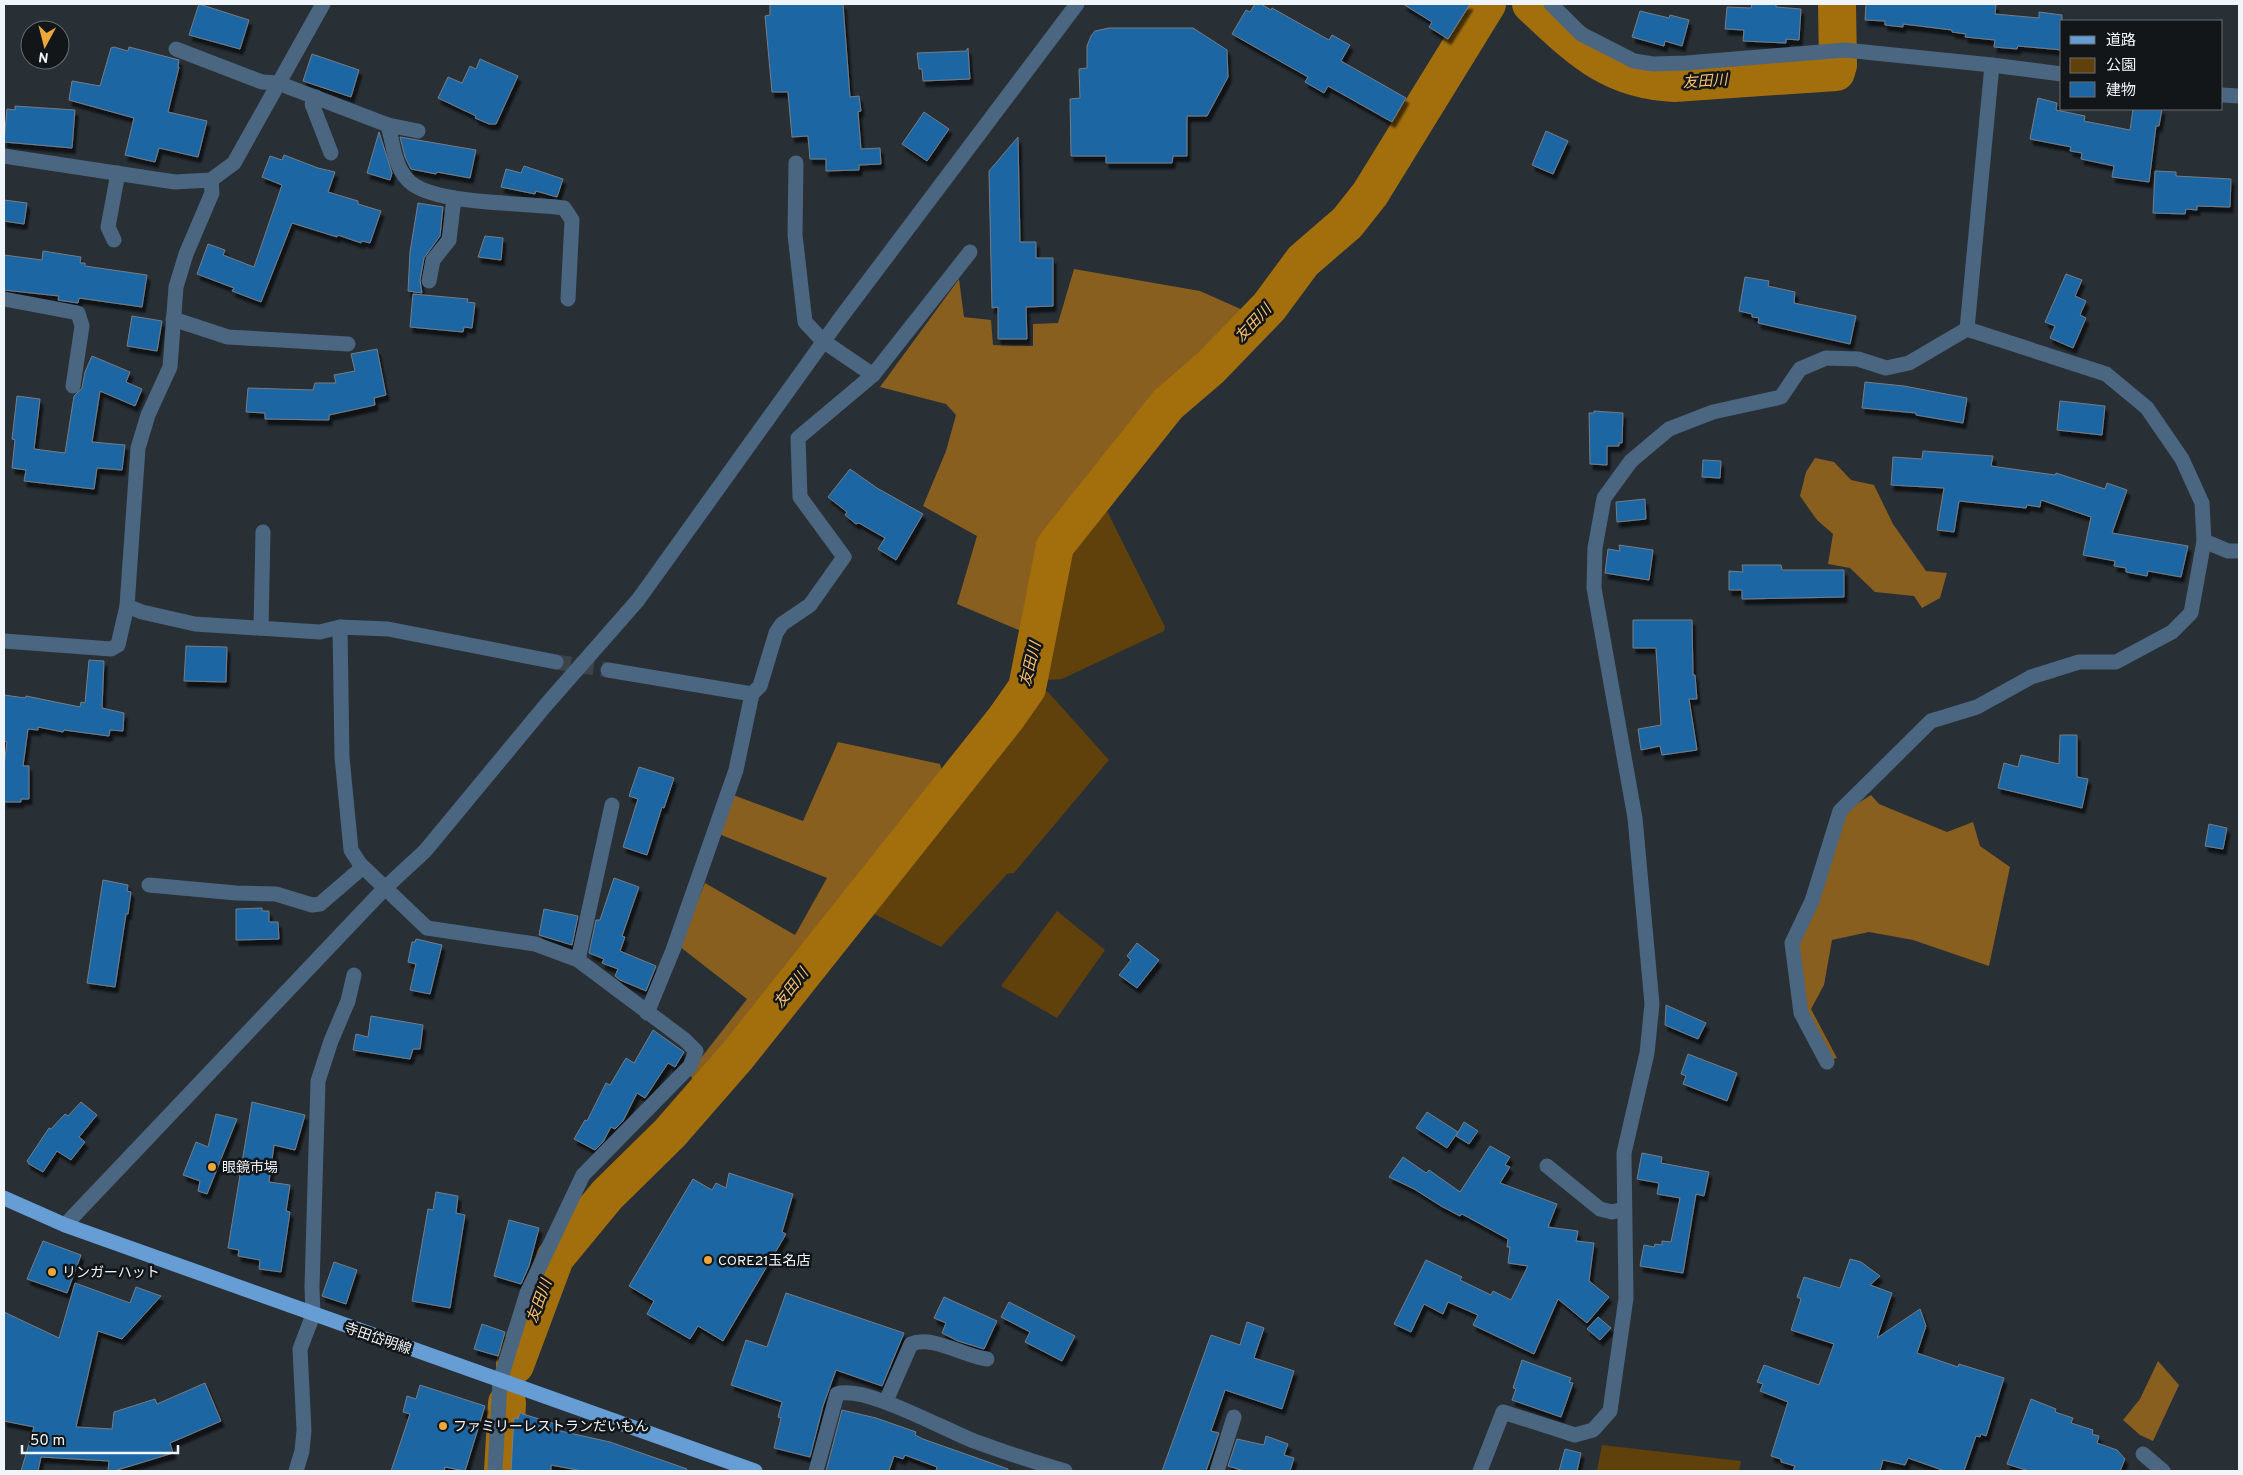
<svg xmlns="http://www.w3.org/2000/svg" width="2243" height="1475" font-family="Overpass,'Noto Sans JP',sans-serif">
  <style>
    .green { fill: #60410b }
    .forest { fill: #885f1e }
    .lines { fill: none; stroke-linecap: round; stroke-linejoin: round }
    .river { stroke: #a36f0d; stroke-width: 38 }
    .building { fill: #1e66a3; stroke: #757d86; filter: url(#shadow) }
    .minor-tunnel { stroke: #3c4349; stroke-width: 15; stroke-dasharray: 15 8; stroke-linecap: butt }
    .minor { stroke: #4b6681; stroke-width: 15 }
    .major { stroke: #659dd4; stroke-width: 15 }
    .poi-dot { fill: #eda83b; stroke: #131619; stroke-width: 2 }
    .labels { text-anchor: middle; stroke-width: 5; stroke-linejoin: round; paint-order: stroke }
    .poi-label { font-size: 14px; fill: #f0f5fa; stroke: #131619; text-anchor: start }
    .street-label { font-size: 14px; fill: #f0f5fa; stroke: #131619 }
    .water-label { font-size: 15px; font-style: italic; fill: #f9c06e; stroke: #131619 }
  </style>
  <defs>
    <filter id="shadow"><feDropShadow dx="3" dy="5.5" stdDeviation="1" flood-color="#0009"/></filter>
  </defs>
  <rect width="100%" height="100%" fill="#282f35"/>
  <g class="green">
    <polygon points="1105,507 1165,627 1164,631 1062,679 1036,681 1060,549"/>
    <polygon points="1035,683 1049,693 1109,760 1014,873 1007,874 941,947 860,907 1006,724"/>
    <polygon points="1057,911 1105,950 1057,1018 1001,986"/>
    <polygon points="1602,1445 1741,1461 1739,1471 1597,1471"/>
  </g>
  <g class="forest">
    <polygon points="1074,269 1200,291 1245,311 1182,376 1047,543 1026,633 957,604 977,536 923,506 946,451 956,415 946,404 880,387 959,279 964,317 991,320 993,345 1033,346 1033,324 1058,323"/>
    <polygon points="1815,458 1834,462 1851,480 1874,485 1893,524 1926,571 1947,573 1940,598 1922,608 1914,596 1875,592 1850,568 1828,564 1833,534 1817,520 1800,496 1806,472"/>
    <polygon points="838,742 940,764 945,781 925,811 848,908 697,1096 690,1072 747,999 679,946 705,883 795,935 827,878 719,834 733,795 803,821"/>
    <polygon points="1871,795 1879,804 1947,832 1973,822 1980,846 2010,867 1989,966 1913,940 1869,932 1832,940 1824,985 1811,1009 1837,1058 1830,1060 1804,1011 1797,943 1844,812"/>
    <polygon points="2158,1361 2179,1385 2153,1441 2140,1435 2123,1420 2140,1399"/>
  </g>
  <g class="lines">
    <g class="river">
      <path d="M 1531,4 C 1577,46 1607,80 1674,83 L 1836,72 L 1838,65 L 1837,4"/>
      <polyline points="515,1365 555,1258 607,1195 670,1133 738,1055 1006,718 1027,688 1055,546 1168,404 1210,368 1269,307 1303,261 1347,223 1370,194 1487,4"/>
      <polyline points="503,1471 507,1403"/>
    </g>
  </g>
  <g class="building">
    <polygon points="199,4 249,20 240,49 189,35"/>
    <polygon points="770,4 843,4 850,97 859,96 861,111 858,112 861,149 880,148 881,164 859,165 859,170 826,171 826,159 810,159 808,136 792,137 788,92 772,92 765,16 770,15"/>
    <polygon points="1255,4 1261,4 1271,10 1272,8 1329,40 1332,35 1350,45 1341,61 1406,98 1392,122 1328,86 1324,93 1305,82 1308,77 1232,34 1246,10 1250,12"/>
    <polygon points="1403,4 1470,4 1448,39 1429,27 1432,22"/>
    <polygon points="1752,4 1776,4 1776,7 1801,9 1799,40 1786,39 1786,43 1743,41 1744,30 1725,29 1727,7 1751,8"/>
    <polygon points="1866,4 1987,4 1996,5 1995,14 2039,18 2039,12 2062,15 2062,50 2018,46 2017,49 1994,47 1995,40 1965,37 1966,34 1952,32 1952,30 1903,24 1903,27 1885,25 1885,21 1865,20"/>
    <polygon points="1640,11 1669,18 1670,15 1689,20 1682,46 1665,41 1664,46 1632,37"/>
    <polygon points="1109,28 1193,28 1227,50 1228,77 1207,116 1187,116 1187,156 1173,156 1172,163 1106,163 1106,156 1071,156 1070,99 1080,98 1079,69 1087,68 1087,46 1091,36 1095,31"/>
    <polygon points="114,47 128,51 129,47 179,60 178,67 179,67 168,112 207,121 198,157 159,148 155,162 125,155 134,118 69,100 72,81 100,86 111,48"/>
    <polygon points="968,48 970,79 923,81 922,69 919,69 917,53 966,51"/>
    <polygon points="312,54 359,70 351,97 303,81"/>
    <polygon points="480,59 518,76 496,124 489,124 475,118 476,116 438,98 448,77 462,83 470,66 476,69"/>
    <polygon points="2038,98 2057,103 2056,110 2085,116 2084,121 2130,130 2133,109 2162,109 2159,126 2156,126 2149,182 2112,177 2114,166 2081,159 2082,153 2070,151 2071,147 2030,139"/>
    <polygon points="15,106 75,110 72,148 4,142 7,109 15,110"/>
    <polygon points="924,112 949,129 927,161 902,144"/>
    <polygon points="1546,131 1568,141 1553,174 1532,165"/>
    <polygon points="379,132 392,173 390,180 367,173"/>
    <polygon points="400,137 476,150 470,178 437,172 436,174 411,169 405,157"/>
    <polygon points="1018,137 1020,242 1036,242 1036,258 1053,258 1053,306 1026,307 1027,339 998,339 998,307 992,308 989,171"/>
    <polygon points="284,155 318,168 335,172 328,192 358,201 358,204 381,211 370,243 362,241 361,243 338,235 337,237 292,223 261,302 232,291 234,288 197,274 208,244 225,250 223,255 254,267 282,185 262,177 270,156 282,160"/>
    <polygon points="524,166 563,179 557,197 536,191 535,194 501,187 506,169 521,173"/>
    <polygon points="2155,171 2176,172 2176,176 2231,179 2230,207 2197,206 2197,210 2186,209 2185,214 2153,213"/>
    <polygon points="4,200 27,203 24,224 4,221"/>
    <polygon points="418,203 443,207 440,236 424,258 420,280 422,293 408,291 410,252"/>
    <polygon points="485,236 503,238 501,260 478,257"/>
    <polygon points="43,251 81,257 80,263 85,263 85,266 147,275 142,307 79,298 78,303 58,300 59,296 4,290 4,255 42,260"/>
    <polygon points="2066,274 2082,280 2075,296 2086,301 2080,315 2086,318 2073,348 2050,338 2055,326 2045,322"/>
    <polygon points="1745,277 1769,281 1768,286 1795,292 1794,303 1856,316 1850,344 1758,323 1759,318 1752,317 1752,314 1739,311"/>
    <polygon points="413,294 468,299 467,302 475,303 472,328 464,327 463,332 410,327"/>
    <polygon points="132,316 162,321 157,351 127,346"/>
    <polygon points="377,349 386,395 374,398 375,405 329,415 329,420 265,419 265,413 246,412 248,388 313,390 315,383 336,383 334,375 355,371 351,354"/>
    <polygon points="92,356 130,372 126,382 142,389 135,406 100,391 92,442 125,445 122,470 97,468 94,489 24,481 26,470 12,468 15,440 12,439 17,396 40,399 34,449 65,453 74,396 82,388 85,372"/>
    <polygon points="1865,382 1904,386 1967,398 1963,423 1916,415 1916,413 1862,408"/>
    <polygon points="2060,401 2105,406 2102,435 2057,430"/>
    <polygon points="1594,411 1623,413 1622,443 1619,443 1619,446 1607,446 1607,465 1590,464 1589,413 1594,413"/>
    <polygon points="1923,451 1993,456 1991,466 2055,475 2056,473 2105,489 2107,483 2127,490 2112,533 2188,546 2181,577 2148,571 2147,576 2126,572 2126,568 2114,566 2115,561 2083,555 2091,517 2041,500 2040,507 2027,505 2026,508 1959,501 1954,532 1937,530 1944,488 1891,485 1893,457 1922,459"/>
    <polygon points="1703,460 1721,461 1720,478 1702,477"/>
    <polygon points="850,469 877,488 923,514 896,560 878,549 885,538 859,523 856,524 845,515 847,512 828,497"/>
    <polygon points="1645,499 1646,519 1617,522 1616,502"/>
    <polygon points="1619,545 1653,550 1649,580 1605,573 1608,549 1620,551"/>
    <polygon points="1742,565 1781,565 1782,570 1844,570 1844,597 1742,599 1742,590 1729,590 1729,571 1743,572"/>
    <polygon points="1633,620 1692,620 1693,675 1695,675 1697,699 1689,699 1697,750 1662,755 1660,746 1641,750 1638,729 1661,725 1656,648 1633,648"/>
    <polygon points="186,646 227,647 226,682 184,681"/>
    <polygon points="89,660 104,661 102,708 124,713 123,731 110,730 109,736 64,730 63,732 38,727 38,730 28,729 23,766 29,766 29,799 21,799 21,802 4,802 4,766 7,742 4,741 4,695 25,698 26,696 80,707 81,702 85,703"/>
    <polygon points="2060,735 2077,735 2077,777 2088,779 2082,808 1998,788 2004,763 2018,767 2021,755 2059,764"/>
    <polygon points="639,767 674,778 664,808 662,807 647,855 623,847 638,799 629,796"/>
    <polygon points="2209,824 2227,828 2223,849 2205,846"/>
    <polygon points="614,878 639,887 622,936 625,937 620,951 656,966 646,991 620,980 615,976 618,969 602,963 604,959 589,953 596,920 600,920"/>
    <polygon points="103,880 128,885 127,891 131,892 128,914 126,914 115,987 87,983"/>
    <polygon points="262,908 262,911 269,911 269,922 278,922 279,939 236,940 236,909"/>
    <polygon points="544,909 578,916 572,945 539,935"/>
    <polygon points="416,939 442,945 430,994 410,990 416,964 408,962 412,942 415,942"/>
    <polygon points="1137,943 1159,960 1137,988 1119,975 1131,960 1127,956"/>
    <polygon points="1666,1005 1706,1023 1698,1039 1665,1025"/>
    <polygon points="371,1016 423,1025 420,1049 413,1049 410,1059 353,1050 356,1034 368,1037"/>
    <polygon points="653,1030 684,1052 675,1067 668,1063 645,1098 637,1093 623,1121 615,1129 611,1127 603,1142 595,1150 574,1139 585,1120 587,1121 606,1083 610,1085 626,1058 634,1063"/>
    <polygon points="1688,1054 1737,1073 1727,1101 1683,1084 1686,1076 1681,1074"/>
    <polygon points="81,1102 97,1115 79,1137 85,1142 71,1160 57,1151 43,1172 29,1164 27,1161 49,1128 51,1129 65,1114 68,1116"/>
    <polygon points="252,1102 305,1115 295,1150 274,1145 269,1182 290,1185 286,1211 290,1212 281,1272 259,1269 260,1260 238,1256 239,1250 228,1248"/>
    <polygon points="1427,1112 1458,1132 1447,1148 1416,1128"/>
    <polygon points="216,1114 237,1119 207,1194 198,1191 200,1181 183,1175 196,1142 208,1147"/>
    <polygon points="1464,1122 1478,1131 1469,1144 1456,1136"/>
    <polygon points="1490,1146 1510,1157 1505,1165 1510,1167 1500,1183 1557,1204 1548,1227 1578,1231 1576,1241 1594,1243 1589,1281 1609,1297 1587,1323 1558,1299 1534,1354 1473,1325 1478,1315 1448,1302 1443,1314 1424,1304 1411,1332 1394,1324 1426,1260 1462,1277 1460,1280 1491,1295 1493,1291 1511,1300 1528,1266 1508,1263 1510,1247 1507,1247 1508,1239 1462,1214 1460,1216 1441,1206 1414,1189 1389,1177 1403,1157 1426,1173 1429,1170 1460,1192"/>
    <polygon points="1642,1153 1662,1157 1661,1163 1709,1172 1704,1196 1696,1194 1683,1273 1640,1266 1644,1245 1654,1247 1655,1244 1662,1245 1662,1241 1671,1242 1680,1198 1657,1194 1659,1183 1637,1179"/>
    <polygon points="729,1173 793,1194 782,1232 786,1234 723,1341 698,1326 690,1339 647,1314 654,1301 629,1286 693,1179 712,1190 716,1183 726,1188"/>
    <polygon points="436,1192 458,1196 456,1213 465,1215 450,1308 412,1301 428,1209 433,1210"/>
    <polygon points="509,1220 539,1228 529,1266 521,1284 494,1276"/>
    <polygon points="43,1241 81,1255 67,1293 27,1279"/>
    <polygon points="1850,1259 1861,1262 1880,1276 1870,1285 1892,1293 1877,1338 1920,1309 1926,1326 1917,1353 1958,1367 1959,1364 2004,1378 1986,1436 1981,1434 1980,1437 1976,1436 1964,1471 1945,1471 1908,1458 1905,1465 1883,1460 1880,1471 1793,1471 1795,1466 1781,1462 1781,1459 1771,1456 1788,1402 1760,1391 1763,1384 1757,1382 1764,1365 1819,1385 1834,1344 1791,1330 1801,1299 1797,1297 1804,1277 1840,1288"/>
    <polygon points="334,1262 357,1270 346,1304 322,1296"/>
    <polygon points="75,1283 130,1303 136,1287 161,1296 122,1339 98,1331 76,1427 112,1429 114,1412 155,1399 157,1404 205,1383 221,1421 170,1443 173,1453 114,1471 108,1471 109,1461 41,1457 38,1471 21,1471 34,1427 4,1421 4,1312 59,1338"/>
    <polygon points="786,1293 904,1333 882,1386 836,1370 823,1406 810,1457 774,1448 781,1418 778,1417 782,1402 731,1385 746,1340 767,1347"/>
    <polygon points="944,1297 997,1321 984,1349 958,1341 942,1333 946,1323 934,1318"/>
    <polygon points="1009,1302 1075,1336 1062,1361 1025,1342 1030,1332 1001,1317"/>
    <polygon points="1598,1317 1611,1328 1600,1340 1587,1329"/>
    <polygon points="1247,1322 1264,1328 1254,1358 1294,1371 1282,1409 1225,1390 1211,1431 1219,1433 1206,1471 1162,1471 1211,1335 1240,1345"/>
    <polygon points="482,1324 505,1332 498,1356 474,1349"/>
    <polygon points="1522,1360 1571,1378 1569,1382 1573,1383 1561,1417 1512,1400 1516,1389 1513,1388"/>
    <polygon points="420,1385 485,1406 465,1471 445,1467 444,1471 391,1471 410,1414 403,1412 407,1396 416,1399"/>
    <polygon points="2031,1399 2056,1409 2055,1412 2073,1418 2071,1423 2093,1430 2092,1434 2099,1436 2097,1443 2117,1450 2125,1459 2120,1471 2029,1471 2007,1464"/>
    <polygon points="842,1410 876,1418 916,1432 915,1435 923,1439 1008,1469 1008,1471 936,1471 937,1467 905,1455 903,1459 894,1456 889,1471 826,1471"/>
    <polygon points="520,1413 558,1425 556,1430 610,1442 687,1469 686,1471 583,1471 551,1465 551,1471 511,1471 514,1418 518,1419"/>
    <polygon points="1266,1436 1288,1444 1284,1455 1294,1458 1290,1471 1244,1471 1228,1466 1237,1439 1264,1445"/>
    <polygon points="1565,1449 1581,1453 1577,1471 1559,1471"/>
  </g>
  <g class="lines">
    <polyline class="minor-tunnel" points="556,662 608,670"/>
    <g class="minor">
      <polyline points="1551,4 1581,34 1634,61 1653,64 1686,63 1845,50 1992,65 2062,74"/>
      <polyline points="176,49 262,82 278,83 388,125 418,131"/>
      <polyline points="2222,95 2239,96"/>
      <polyline points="316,97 312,104 331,153"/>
      <path d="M 388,125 C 393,143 394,165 407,179 C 429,206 529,202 564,208 L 572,220 L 568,299"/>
      <polyline points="4,156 175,182 211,180 234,163 323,4"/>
      <polyline points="796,163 795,235 805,322 823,341 873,375"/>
      <polyline points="211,180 212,193 186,254 176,287 170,367 148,415 138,448 127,606 142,612 195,624 320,632 340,627 388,629 556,662"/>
      <polyline points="114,240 108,227 118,173"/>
      <polyline points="429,281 433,260 449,240 454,198"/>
      <polyline points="4,299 78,313 82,326 73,386"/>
      <polyline points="173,319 228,337 348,344"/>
      <polyline points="1967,329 1992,65"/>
      <polyline points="340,627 342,757 351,850 360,864 427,928 535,944 578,960 685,1040 696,1051 690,1066 583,1175 527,1293 500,1381 495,1471"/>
      <polyline points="261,628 263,532"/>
      <polyline points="4,641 111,649 118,645 127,606"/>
      <polyline points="608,670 752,694"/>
      <polyline points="149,885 236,893 276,894 312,905 320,904 363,867"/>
      <polyline points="578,960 612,805"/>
      <polyline points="647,1013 673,950 736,770 752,694 760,686 776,633 782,624 810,605 844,557 800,497 798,438 873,375 970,252"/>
      <polyline points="1827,1062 1801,1013 1792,943 1812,901 1840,811 1931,721 1977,707 2031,677 2079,662 2116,662 2172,632 2191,613 2204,541"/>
      <polyline points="1547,1166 1600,1209 1612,1212 1624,1209"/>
      <polyline points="65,1225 385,888 425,851 545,706 638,600 839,320 1077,4"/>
      <path d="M 886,1401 L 911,1344 C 932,1335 964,1356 987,1359"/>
      <polyline points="2143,1454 2163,1471"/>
      <polyline points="296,1471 302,1451 304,1430 300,1349 313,1315 312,1287 318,1081 331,1041 348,1001 354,975"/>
      <path d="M 816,1471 L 837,1394 C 865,1385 943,1429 974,1441 C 1004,1452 1034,1462 1065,1471"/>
      <polyline points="1217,1471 1234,1417"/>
      <polyline points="1480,1471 1503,1412 1575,1435 1593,1430 1610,1411 1626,1298 1624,1153 1647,1053 1652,1004 1635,818 1594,588 1595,548 1604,498 1631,461 1669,429 1713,412 1781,397 1800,369 1826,358 1858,359 1886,368 1909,363 1967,329 2106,374 2147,408 2182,459 2202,503 2204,541 2228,551 2239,551"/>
    </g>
    <polyline class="major" points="4,1198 65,1225 755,1471"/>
  </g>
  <g class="poi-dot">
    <circle cx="212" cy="1167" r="5"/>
    <circle cx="708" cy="1260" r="5"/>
    <circle cx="52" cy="1272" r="5"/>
    <circle cx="443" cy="1426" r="5"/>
  </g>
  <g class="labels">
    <g class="poi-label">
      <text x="222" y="1172">眼鏡市場</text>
      <text x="718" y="1265">CORE21玉名店</text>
      <text x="62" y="1277">リンガーハット</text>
      <text x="453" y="1431">ファミリーレストランだいもん</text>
    </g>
    <g class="street-label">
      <text transform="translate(378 1338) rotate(19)" y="5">寺田岱明線</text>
    </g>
    <g class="water-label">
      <text transform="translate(1705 81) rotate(-4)" y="5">友田川</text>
      <text transform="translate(1253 323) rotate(-47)" y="5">友田川</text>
      <text transform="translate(1030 664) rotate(-76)" y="5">友田川</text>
      <text transform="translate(791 988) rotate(-52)" y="5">友田川</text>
      <text transform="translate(539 1301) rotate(-70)" y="5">友田川</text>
    </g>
  </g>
  <rect width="2243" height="1475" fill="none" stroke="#f0f5fa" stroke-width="10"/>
  <rect x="2060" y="20" width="162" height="90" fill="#131619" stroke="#6b6f73"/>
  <rect x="2070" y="36" width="25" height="8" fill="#659dd4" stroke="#6b6f73"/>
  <text x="2106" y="45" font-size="15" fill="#f0f5fa">道路</text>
  <rect x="2070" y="58" width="25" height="15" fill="#60410b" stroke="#6b6f73"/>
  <text x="2106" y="70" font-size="15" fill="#f0f5fa">公園</text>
  <rect x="2070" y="82" width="25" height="15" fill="#1e66a3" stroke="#6b6f73"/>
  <text x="2106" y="95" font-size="15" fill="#f0f5fa">建物</text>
  <g transform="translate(45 45) rotate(187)"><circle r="24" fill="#131619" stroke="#6b6f73"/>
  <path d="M0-4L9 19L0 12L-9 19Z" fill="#eda83b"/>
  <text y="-8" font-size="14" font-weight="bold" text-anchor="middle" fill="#f0f5fa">N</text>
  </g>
  <path d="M22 1445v8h156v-8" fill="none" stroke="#f0f5fa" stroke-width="2.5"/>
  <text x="30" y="1445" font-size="15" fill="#f0f5fa" stroke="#131619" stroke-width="4" paint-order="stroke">50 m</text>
</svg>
